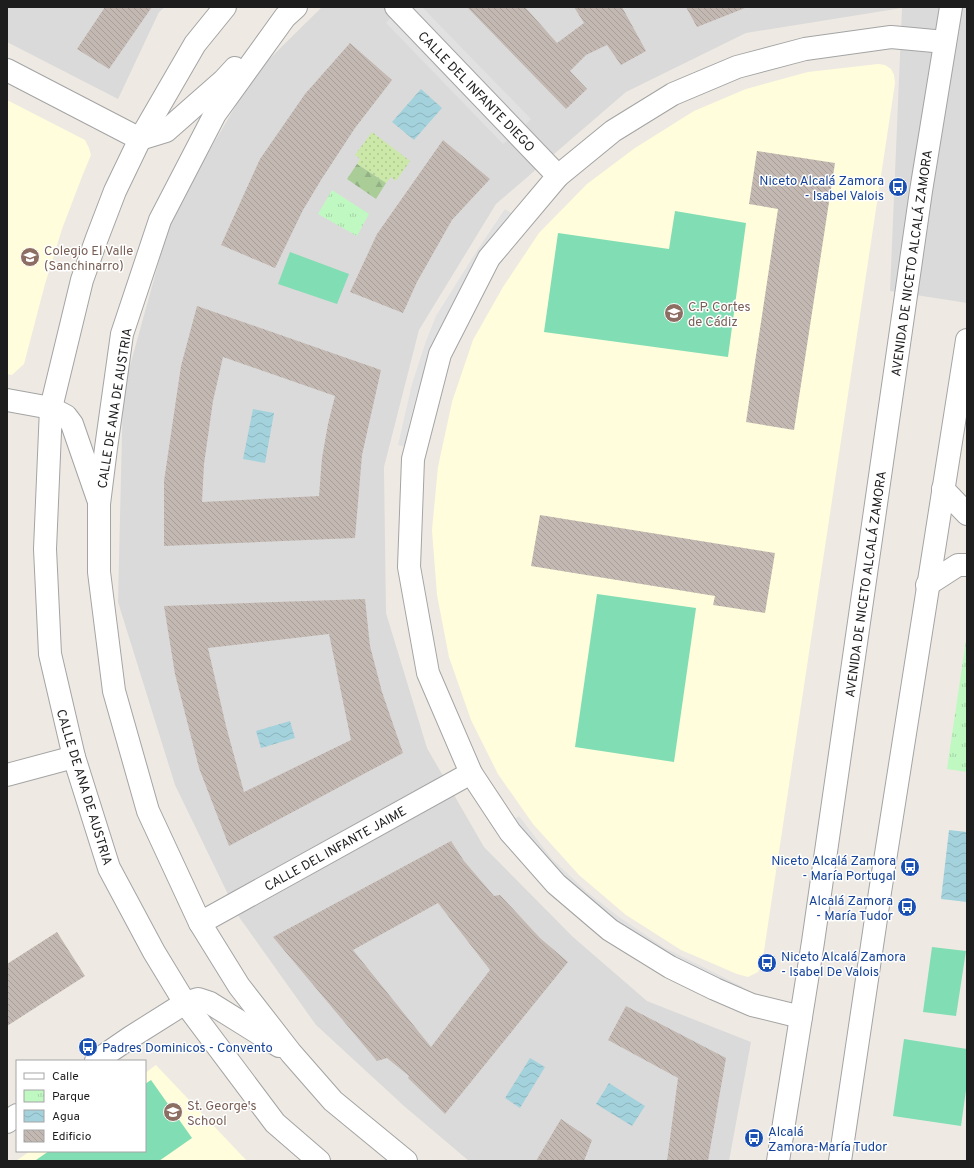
<svg xmlns="http://www.w3.org/2000/svg" width="974" height="1168" font-family="Overpass,sans-serif">
  <style>
    .residential { fill: #dbdada }
    .education { fill: #fffddb }
    .grass { fill: url(#grass-dots) }
    .forest { fill: url(#forest-firs) }
    .park { fill: url(#park-tufts) }
    .pitch { fill: #81ddb4 }
    .parking { fill: #e1e1e1 }
    .water { fill: url(#water-waves) }
    .building { fill: url(#building-back-hatch); fill-rule: evenodd }
    .lines { fill: none; stroke-linecap: round; stroke-linejoin: round }
    .minor-casing { stroke: #a4a4a4; stroke-width: 24 }
    .tertiary-casing { stroke: #a4a4a4; stroke-width: 24 }
    .minor { stroke: #fff; stroke-width: 22 }
    .tertiary { stroke: #fff; stroke-width: 22 }
    .labels { text-anchor: middle; stroke-width: 3; stroke-linejoin: round; paint-order: stroke }
    .street-label { font-size: 13px; fill: #1d1d1d; stroke: #fff }
    .transit-label { font-size: 13px; fill: #164399; stroke: #fff; text-anchor: end }
    .education-label { font-size: 13px; fill: #785e54; stroke: #fff; text-anchor: start }
  </style>
  <defs>
    <pattern id="grass-dots" width="8" height="8" patternUnits="userSpaceOnUse"><rect width="8" height="8" fill="#cbe8a9"/><path d="M2 2h.1M6 6h.1" fill="none" stroke="#aec791" stroke-width="1.8" stroke-linecap="round"/></pattern>
    <pattern id="forest-firs" width="22" height="20" patternUnits="userSpaceOnUse"><rect width="22" height="20" fill="#aacd98"/><path d="M5 1l3.5 6h-7zM16 11l3.5 6h-7z" fill="#92b083"/></pattern>
    <pattern id="park-tufts" width="24" height="20" patternUnits="userSpaceOnUse"><rect width="24" height="20" fill="#bff8c1"/><path d="M3 7l-1-3M5 7V3M7 7l1-3M15 17l-1-3M17 17v-4M19 17l1-3" fill="none" stroke="#a4d4a5"/></pattern>
    <pattern id="water-waves" width="16" height="10" patternUnits="userSpaceOnUse"><rect width="16" height="10" fill="#a3d2dc"/><path d="M0 5q4-4 8 0t8 0" fill="none" stroke="#8cb4bc"/></pattern>
    <pattern id="building-back-hatch" width="6" height="6" patternUnits="userSpaceOnUse"><rect width="6" height="6" fill="#c3b9b2"/><path d="M-1 5l2 2M0 0l6 6M5-1l2 2" fill="none" stroke="#a79f99"/></pattern>
  </defs>
  <rect width="100%" height="100%" fill="#eeeae3"/>
  <g class="residential">
    <polygon points="7,7 165,7 159,12 118,99 7,42"/>
    <polygon points="322,7 967,7 967,303 890,291 902,8 746,33 626,92 496,204 419,330 384,467 386,613 427,748 484,847 573,937 647,1001 751,1042 729,1161 469,1161 404,1106 316,1025 239,917 175,785 118,602 123,391 172,214 255,73"/>
  </g>
  <g class="education">
    <polygon points="878,64 885,65 891,69 894,75 895,83 762,964 758,972 748,977 737,974 681,950 626,915 579,875 533,824 498,774 471,720 449,657 437,595 432,530 438,467 452,402 473,340 503,287 539,233 587,184 635,148 694,111 746,89 808,72"/>
    <polygon points="7,100 85,140 89,148 91,155 83,174 62,229 45,284 24,364 12,375 7,374"/>
    <polygon points="156,1065 247,1161 16,1161 30,1151 145,1151 145,1073"/>
  </g>
  <polygon class="grass" points="372,132 410,161 396,181 391,177 386,183 357,164 360,159 355,155"/>
  <polygon class="forest" points="357,164 386,183 376,199 347,179"/>
  <g class="park">
    <polygon points="332,190 369,214 357,236 318,214"/>
    <polygon points="967,633 967,772 947,769"/>
  </g>
  <g class="pitch">
    <polygon points="675,211 746,223 728,357 544,332 558,233 669,249"/>
    <polygon points="290,252 349,274 337,304 278,284"/>
    <polygon points="597,594 696,608 674,762 575,747"/>
    <polygon points="932,947 966,951 956,1016 923,1012"/>
    <polygon points="904,1039 967,1049 967,1083 961,1126 893,1116"/>
    <polygon points="151,1080 192,1138 159,1161 37,1161 36,1160 49,1151 145,1151 145,1084"/>
  </g>
  <g class="parking">
    <polygon points="410,7 422,7 531,119 525,125"/>
    <polygon points="391,17 509,139 503,144 386,23"/>
    <polygon points="505,209 514,215 451,306 430,355 420,383 409,424 406,447 398,445 412,384 426,341 436,316 478,249"/>
    <polygon points="519,816 552,859 587,892 619,917 665,948 743,987 740,992 680,964 587,901 512,821"/>
  </g>
  <g class="water">
    <polygon points="421,89 442,108 414,140 392,122"/>
    <polygon points="253,409 274,413 265,463 243,459"/>
    <polygon points="290,721 295,738 261,748 256,731"/>
    <polygon points="949,830 967,832 967,902 941,899"/>
    <polygon points="530,1058 545,1067 520,1108 505,1098"/>
    <polygon points="609,1083 645,1106 632,1126 596,1104"/>
  </g>
  <g class="building">
    <polygon points="105,7 152,7 109,69 77,49"/>
    <polygon points="467,7 525,7 557,43 584,23 574,7 622,7 646,51 621,65 607,45 586,55 570,71 587,89 566,109"/>
    <polygon points="686,7 745,7 745,8 697,27"/>
    <polygon points="350,43 392,80 355,128 321,180 303,210 275,268 221,245 260,159 305,94"/>
    <polygon points="443,140 490,179 452,220 417,282 403,313 350,292 377,234"/>
    <polygon points="757,151 835,163 794,430 746,422 778,209 749,204"/>
    <path d="M 197,306 L 381,370 L 362,455 L 355,538 L 164,546 L 164,481 L 181,366 ZM 223,357 L 335,396 L 328,424 L 322,458 L 319,496 L 202,502 L 204,464 L 213,401 Z"/>
    <polygon points="540,515 775,553 765,613 713,605 715,596 531,566"/>
    <path d="M 365,599 L 370,646 L 382,692 L 403,753 L 229,846 L 199,768 L 175,674 L 164,606 ZM 329,634 L 351,740 L 244,792 L 226,726 L 208,648 Z"/>
    <path d="M 451,841 L 464,861 L 494,896 L 500,895 L 540,938 L 568,962 L 445,1114 L 408,1078 L 409,1076 L 387,1058 L 377,1061 L 273,937 ZM 438,903 L 490,970 L 431,1047 L 353,950 Z"/>
    <polygon points="57,932 85,976 7,1026 7,964"/>
    <polygon points="626,1006 726,1058 708,1161 667,1161 678,1078 608,1040"/>
    <polygon points="561,1119 592,1140 584,1161 536,1161"/>
  </g>
  <g class="lines">
    <g class="minor-casing">
      <g id="minor">
        <polyline points="225,7 195,44 140,139 115,191 97,238 82,280 51,408 45,549 50,654 74,757 109,868 154,952 185,1003 275,1123 319,1161"/>
        <polyline points="296,7 285,17 215,114 160,220 122,334 106,448 99,504 99,572 114,691 148,811 200,923 239,986 291,1053 333,1101 406,1161"/>
        <polyline points="396,7 558,176"/>
        <polyline points="7,70 140,139 166,131 224,80 235,68"/>
        <polyline points="7,400 51,408 66,416 72,424 98,499"/>
        <polyline points="943,489 967,514"/>
        <polyline points="927,585 958,565 967,565"/>
        <polyline points="7,775 74,757"/>
        <polyline points="200,923 471,773"/>
        <polyline points="801,1017 752,1005 715,989 670,967 610,930 556,884 510,832 471,773 428,673 409,567 413,459 440,354 489,258 558,176 613,131 673,94 737,67 805,49 891,37 945,42"/>
        <polyline points="96,1061 131,1037 185,1003 198,999 210,1003 279,1046"/>
        <polyline points="7,1122 17,1115"/>
        <polyline points="778,1161 781,1142"/>
      </g>
    </g>
    <g class="tertiary-casing">
      <g id="tertiary">
        <polyline points="781,1142 813,942 921,191 951,7"/>
        <path d="M 840,1161 C 880,887 922,614 967,340"/>
      </g>
    </g>
    <use href="#minor" class="minor"/>
    <use href="#tertiary" class="tertiary"/>
  </g>
  <defs>
    <g id="bus-disc" transform="scale(1)"><circle r="9.5" fill="#1a4fb4" stroke="#fff"/><path d="M-5-6H5V4H4V6H2V4H-2V6H-4V4H-5ZM-3.5-4V0h7V-4ZM-3.5 1.2v1.5H-2V1.2ZM2 1.2v1.5H3.5V1.2Z" fill="#fff"/></g>
    <g id="school-disc" transform="scale(1)"><circle r="9.5" fill="#8d6e63" stroke="#fff"/><path d="M0-5L7-2L0 1L-7-2ZM-4 1L0 2.5L4 1V4Q0 6-4 4Z" fill="#fff"/></g>
  </defs>
  <g fill-rule="evenodd">
    <use href="#bus-disc" x="898" y="187"/>
    <use href="#school-disc" x="30" y="257"/>
    <use href="#school-disc" x="674" y="313"/>
    <use href="#bus-disc" x="910" y="867"/>
    <use href="#bus-disc" x="907" y="907"/>
    <use href="#bus-disc" x="767" y="963"/>
    <use href="#bus-disc" x="88" y="1047"/>
    <use href="#school-disc" x="173" y="1112"/>
    <use href="#bus-disc" x="754" y="1138"/>
  </g>
  <g class="labels">
    <g class="street-label">
      <text transform="translate(477 91) rotate(46)" y="5">CALLE DEL INFANTE DIEGO</text>
      <text transform="translate(911 263) rotate(-82)" y="5">AVENIDA DE NICETO ALCALÁ ZAMORA</text>
      <text transform="translate(114 408) rotate(-81)" y="5">CALLE DE ANA DE AUSTRIA</text>
      <text transform="translate(865 584) rotate(-82)" y="5">AVENIDA DE NICETO ALCALÁ ZAMORA</text>
      <text transform="translate(85 787) rotate(73)" y="5">CALLE DE ANA DE AUSTRIA</text>
      <text transform="translate(335 848) rotate(-29)" y="5">CALLE DEL INFANTE JAIME</text>
    </g>
    <g class="transit-label">
      <text x="884" y="185">Niceto Alcalá Zamora<tspan x="884" dy="15">- Isabel Valois</tspan></text>
      <text x="896" y="865">Niceto Alcalá Zamora<tspan x="896" dy="15">- María Portugal</tspan></text>
      <text x="893" y="905">Alcalá Zamora<tspan x="893" dy="15">- María Tudor</tspan></text>
      <text x="781" y="961" text-anchor="start">Niceto Alcalá Zamora<tspan x="781" dy="15">- Isabel De Valois</tspan></text>
      <text x="102" y="1052" text-anchor="start">Padres Dominicos - Convento</text>
      <text x="768" y="1136" text-anchor="start">Alcalá<tspan x="768" dy="15">Zamora-María Tudor</tspan></text>
    </g>
    <g class="education-label">
      <text x="44" y="255">Colegio El Valle<tspan x="44" dy="15">(Sanchinarro)</tspan></text>
      <text x="688" y="311">C.P. Cortes<tspan x="688" dy="15">de Cádiz</tspan></text>
      <text x="187" y="1110">St. George's<tspan x="187" dy="15">School</tspan></text>
    </g>
  </g>
  <rect width="974" height="1168" fill="none" stroke="#1d1d1d" stroke-width="16"/>
  <rect x="16" y="1060" width="130" height="92" fill="#ffffff" stroke="#a5a5a5"/>
  <rect x="24" y="1073" width="20" height="6" fill="#ffffff" stroke="#a5a5a5"/>
  <text x="52" y="1080" font-size="12" fill="#1d1d1d">Calle</text>
  <rect x="24" y="1090" width="20" height="12" fill="url(#park-tufts)" stroke="#a5a5a5"/>
  <text x="52" y="1100" font-size="12" fill="#1d1d1d">Parque</text>
  <rect x="24" y="1110" width="20" height="12" fill="url(#water-waves)" stroke="#a5a5a5"/>
  <text x="52" y="1120" font-size="12" fill="#1d1d1d">Agua</text>
  <rect x="24" y="1130" width="20" height="12" fill="url(#building-back-hatch)" stroke="#a5a5a5"/>
  <text x="52" y="1140" font-size="12" fill="#1d1d1d">Edificio</text>
</svg>
